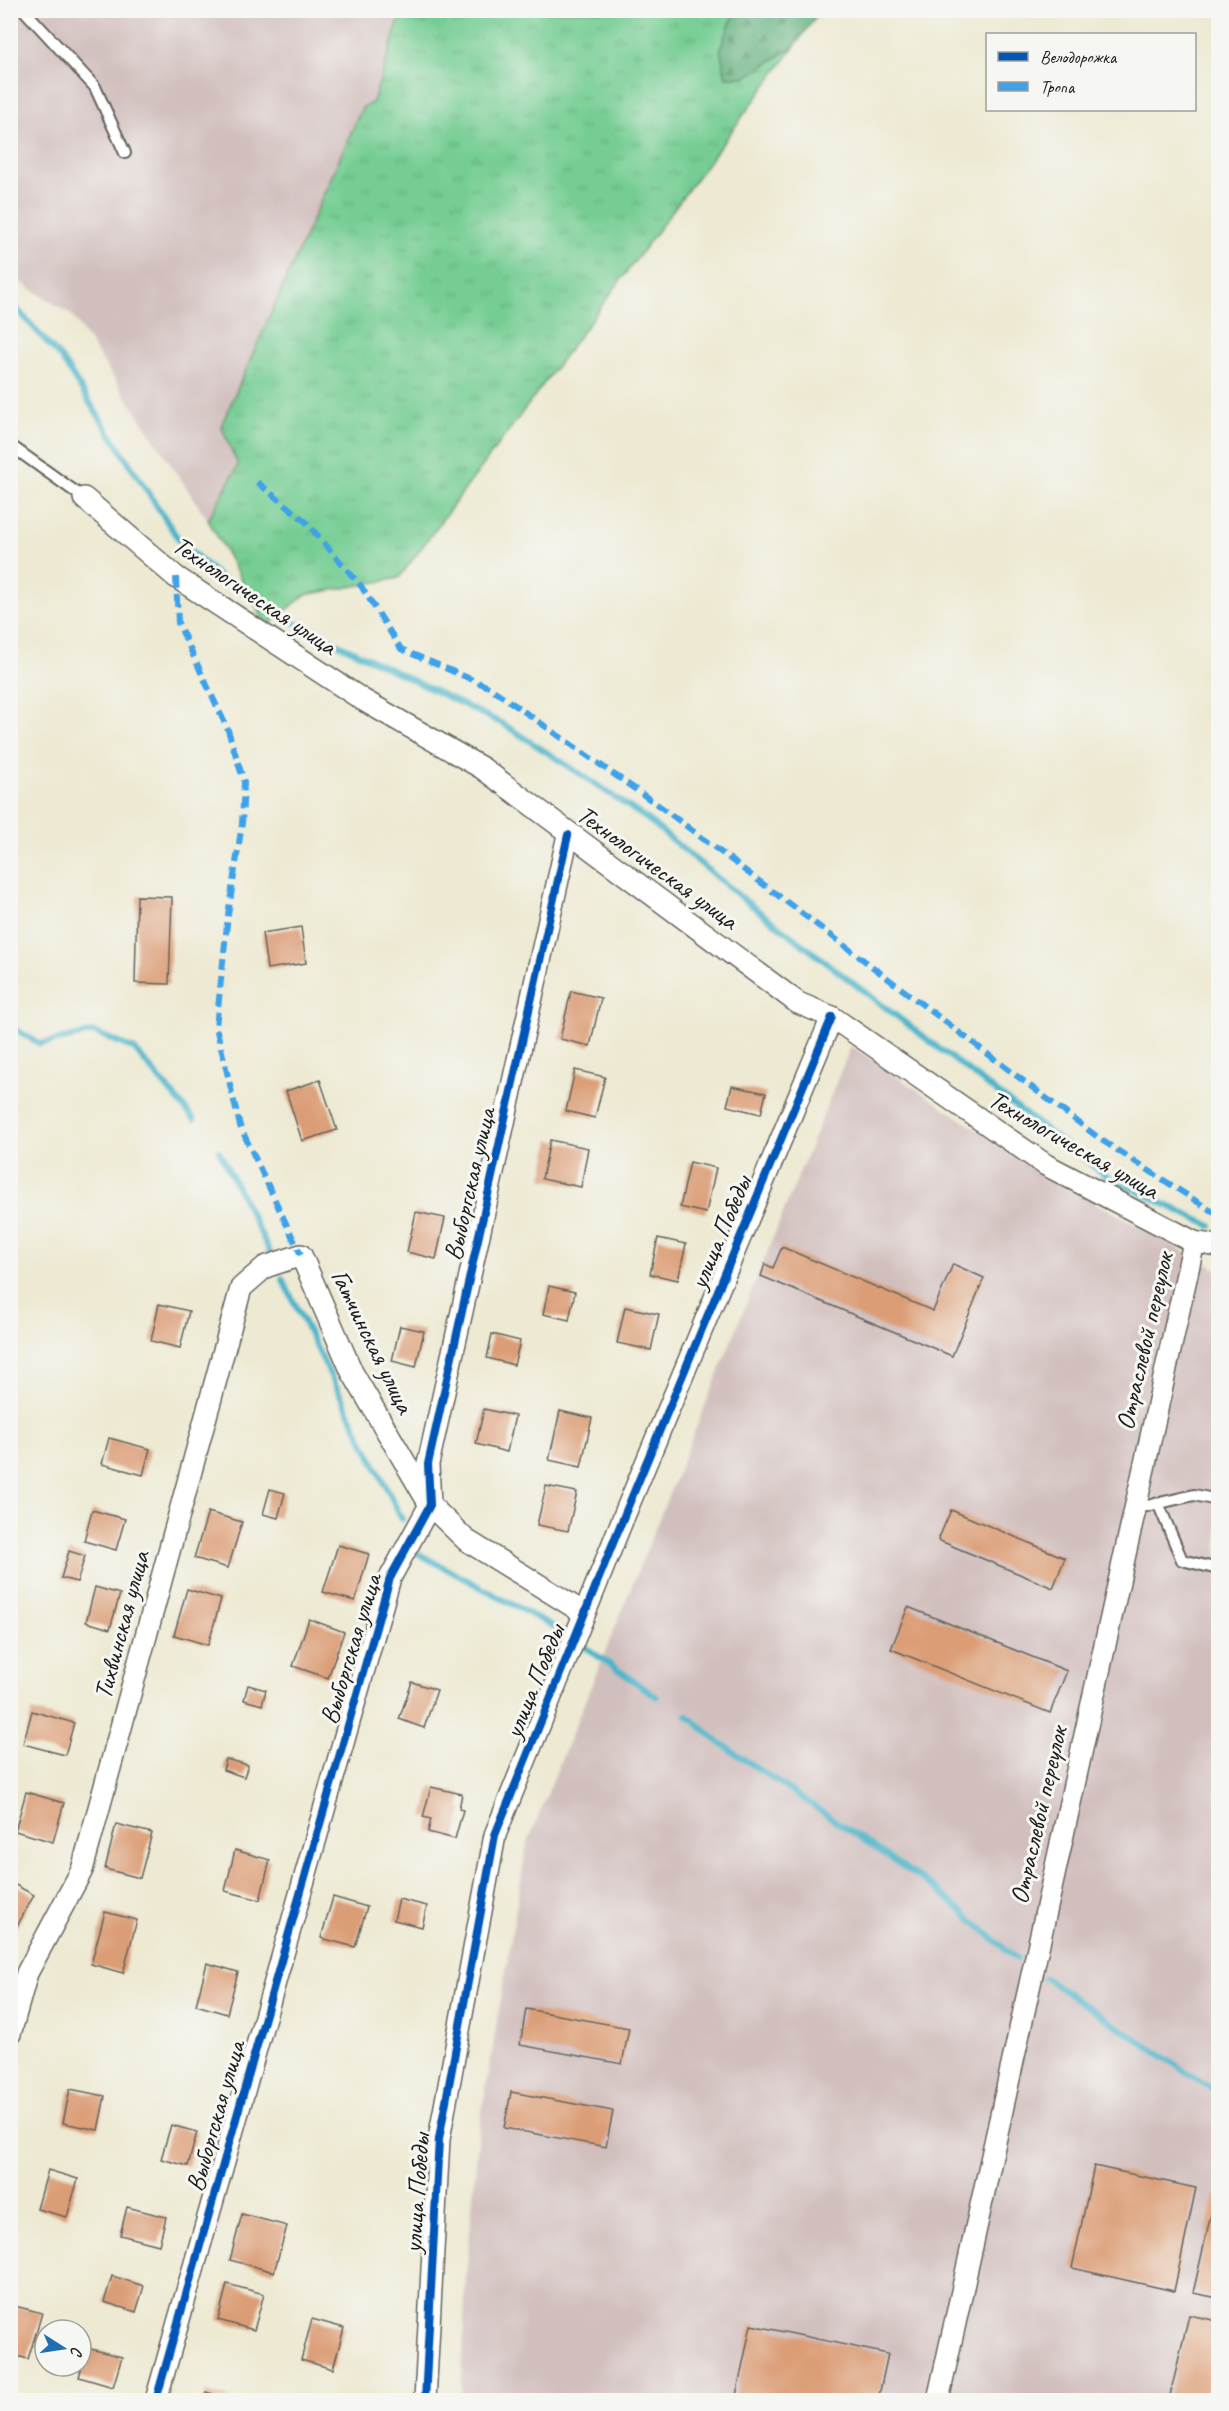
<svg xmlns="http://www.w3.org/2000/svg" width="1229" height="2411" font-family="Caveat,sans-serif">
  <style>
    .industrial { fill: #d1bfbe }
    .grass { fill: url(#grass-tufts); stroke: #487458; stroke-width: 1.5 }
    .forest { fill: url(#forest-firs); stroke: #3e664c; stroke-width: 1.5 }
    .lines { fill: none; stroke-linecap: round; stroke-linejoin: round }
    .stream { stroke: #4cb5ca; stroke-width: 6 }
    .building { fill: #db9d76 }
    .service-casing { stroke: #65645c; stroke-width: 14 }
    .minor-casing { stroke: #65645c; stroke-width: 24 }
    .service { stroke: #fff; stroke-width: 10 }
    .minor { stroke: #fff; stroke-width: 21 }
    .quiet { stroke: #3da2ea; stroke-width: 6; stroke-dasharray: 12 6; stroke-linecap: butt }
    .cycleway-casing { stroke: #f6f6f2; stroke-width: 11 }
    .cycleway { stroke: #0057b8; stroke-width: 8 }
    .labels { text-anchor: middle; stroke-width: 6; stroke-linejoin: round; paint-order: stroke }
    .street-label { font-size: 26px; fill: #1c1c1c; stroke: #f6f6f2 }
  </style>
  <defs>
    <pattern id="grass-tufts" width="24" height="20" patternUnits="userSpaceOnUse" patternTransform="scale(1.5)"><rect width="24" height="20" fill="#75cd93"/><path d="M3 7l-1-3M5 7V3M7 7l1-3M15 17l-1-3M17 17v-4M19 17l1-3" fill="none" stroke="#65af7e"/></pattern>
    <pattern id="forest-firs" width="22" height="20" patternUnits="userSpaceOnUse" patternTransform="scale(1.5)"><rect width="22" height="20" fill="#60b07d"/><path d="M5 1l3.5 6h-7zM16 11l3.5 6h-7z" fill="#4e8e66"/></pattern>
  </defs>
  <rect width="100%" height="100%" fill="#f6f6f2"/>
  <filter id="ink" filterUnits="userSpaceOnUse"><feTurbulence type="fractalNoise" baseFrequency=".0167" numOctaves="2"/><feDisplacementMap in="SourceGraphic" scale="12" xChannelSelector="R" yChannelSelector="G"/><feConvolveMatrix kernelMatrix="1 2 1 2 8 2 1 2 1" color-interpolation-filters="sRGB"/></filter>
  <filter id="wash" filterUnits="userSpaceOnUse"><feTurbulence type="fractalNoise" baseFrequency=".008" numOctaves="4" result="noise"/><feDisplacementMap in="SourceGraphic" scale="24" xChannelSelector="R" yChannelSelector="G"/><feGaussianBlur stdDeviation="1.35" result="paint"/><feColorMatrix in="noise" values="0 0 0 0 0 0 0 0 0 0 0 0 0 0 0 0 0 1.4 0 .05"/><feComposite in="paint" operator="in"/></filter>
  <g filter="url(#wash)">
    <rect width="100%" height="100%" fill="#ede9d2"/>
    <g class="industrial">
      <polygon points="10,11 402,11 373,102 362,108 221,426 238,465 208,520 72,315 11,276"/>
      <polygon points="851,1046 1045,1175 1218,1270 1218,2400 461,2400 466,2277 479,2129 527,1844"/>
    </g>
    <polygon class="grass" points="402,11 735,11 721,50 726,77 746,77 795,46 399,578 305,595 267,626 208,520 238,465 221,426 362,108 373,102"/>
    <polygon class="forest" points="735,11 735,10 820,11 795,46 746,77 726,77 720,50"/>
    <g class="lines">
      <g class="stream">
        <polyline points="10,301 61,358 179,540 218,576 283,617 503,724 576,771 647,819 743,899 1109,1178 1211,1226"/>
        <polyline points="10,1026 40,1044 94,1032 134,1049 194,1119"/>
        <polyline points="219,1151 271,1254"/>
        <polyline points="282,1278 402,1519"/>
        <polyline points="419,1554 567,1634"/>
        <polyline points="585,1647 657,1697"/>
        <polyline points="687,1715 716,1740 936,1889 1017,1959"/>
        <polyline points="1045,1978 1218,2093"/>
      </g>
    </g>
    <g id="blocks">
      <g class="building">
        <polygon points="137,896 172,897 169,984 135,983"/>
        <polygon points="301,927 306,963 267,969 262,933"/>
        <polygon points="571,991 601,998 590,1046 560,1039"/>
        <polygon points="575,1070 605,1077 595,1118 566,1111"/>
        <polygon points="320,1080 337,1130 302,1141 286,1091"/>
        <polygon points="732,1086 766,1093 761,1114 727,1106"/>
        <polygon points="550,1140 588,1148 581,1187 542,1179"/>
        <polygon points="690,1162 716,1168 706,1213 680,1207"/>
        <polygon points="416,1212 445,1218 436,1259 407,1252"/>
        <polygon points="658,1238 686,1244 678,1280 650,1274"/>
        <polygon points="782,1247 933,1311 953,1264 984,1278 952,1356 761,1276 765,1264 773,1268"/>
        <polygon points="549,1286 575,1292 569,1320 543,1314"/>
        <polygon points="159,1304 189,1311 180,1348 151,1341"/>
        <polygon points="625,1307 659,1314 651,1350 617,1343"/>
        <polygon points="400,1326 424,1331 416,1367 392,1361"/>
        <polygon points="492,1334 520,1341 514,1365 487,1358"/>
        <polygon points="484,1409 515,1416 507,1452 476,1444"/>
        <polygon points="560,1411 592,1418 581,1467 549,1460"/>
        <polygon points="109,1438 150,1449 143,1475 102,1464"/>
        <polygon points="546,1486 577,1492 568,1531 537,1525"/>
        <polygon points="270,1489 285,1493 278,1518 263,1514"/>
        <polygon points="92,1510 125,1519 116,1550 84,1541"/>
        <polygon points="951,1510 1065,1558 1053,1588 938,1540"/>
        <polygon points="208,1512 242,1522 228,1568 194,1558"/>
        <polygon points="338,1545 369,1554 355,1601 323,1592"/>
        <polygon points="69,1551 85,1556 77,1582 61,1578"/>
        <polygon points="95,1587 120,1594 110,1629 86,1622"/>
        <polygon points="187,1589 221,1599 208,1645 174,1635"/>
        <polygon points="908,1607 1067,1671 1050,1713 891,1649"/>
        <polygon points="309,1619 344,1632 328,1678 293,1666"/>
        <polygon points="412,1682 437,1690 424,1728 399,1719"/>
        <polygon points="248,1685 266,1690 262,1705 244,1700"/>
        <polygon points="32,1711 74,1723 65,1755 23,1744"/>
        <polygon points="226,1759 248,1765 244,1777 223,1770"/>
        <polygon points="431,1787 462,1794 459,1809 463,1810 455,1839 428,1832 431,1819 423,1817"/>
        <polygon points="26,1792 64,1803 53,1842 15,1831"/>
        <polygon points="116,1824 152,1833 140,1878 105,1869"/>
        <polygon points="235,1850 270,1860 260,1900 225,1891"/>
        <polygon points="10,1882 34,1895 10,1939"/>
        <polygon points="333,1897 367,1907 355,1947 321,1938"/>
        <polygon points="399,1899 427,1906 422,1927 394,1920"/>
        <polygon points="105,1912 137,1920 123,1973 91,1964"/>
        <polygon points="207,1963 238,1972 227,2014 196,2005"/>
        <polygon points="526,2009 629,2028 622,2064 520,2045"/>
        <polygon points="70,2089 105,2096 98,2130 63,2123"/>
        <polygon points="511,2092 613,2111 606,2147 504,2128"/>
        <polygon points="171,2125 197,2132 188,2166 161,2159"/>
        <polygon points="1094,2166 1196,2188 1174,2291 1072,2268"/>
        <polygon points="48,2170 78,2179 67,2217 37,2209"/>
        <polygon points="1216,2192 1218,2193 1218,2298 1193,2293"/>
        <polygon points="127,2207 166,2217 159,2245 120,2235"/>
        <polygon points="242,2214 287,2226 274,2272 230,2260"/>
        <polygon points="112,2276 144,2286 136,2312 104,2302"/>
        <polygon points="227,2284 264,2294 254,2330 218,2320"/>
        <polygon points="15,2306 42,2313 28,2359 10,2354 10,2321"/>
        <polygon points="1189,2315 1218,2321 1218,2400 1169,2400"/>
        <polygon points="312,2319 344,2328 333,2369 301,2360"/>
        <polygon points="751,2325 888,2354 878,2400 735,2400"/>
        <polygon points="87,2348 122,2357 113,2387 79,2377"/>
        <polygon points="206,2392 234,2400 204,2400"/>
      </g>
    </g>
  </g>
  <g filter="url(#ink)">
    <use href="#blocks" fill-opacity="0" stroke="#65645c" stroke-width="1.5"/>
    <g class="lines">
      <g class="service-casing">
        <g id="service">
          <polyline points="24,10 95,87 125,153"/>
          <polyline points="10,445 84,498"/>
          <polyline points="1158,1503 1182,1560 1218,1569"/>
          <polyline points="1134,1509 1194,1495 1218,1500"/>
        </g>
      </g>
      <g class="minor-casing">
        <g id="minor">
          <polyline points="84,498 176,577 363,700 482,768 798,1003 832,1017 1046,1165 1194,1242 1218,1246"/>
          <polyline points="10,2034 27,1973 82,1870 241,1288 265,1267 301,1255 352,1372 430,1505 466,1540 584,1613"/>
          <polyline points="156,2400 390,1578 430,1505 428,1464 568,835"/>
          <polyline points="425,2400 439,2139 495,1835 624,1516 832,1017"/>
          <polyline points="938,2400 1194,1242"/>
        </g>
      </g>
      <use href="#service" class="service"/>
      <use href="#minor" class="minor"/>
      <g class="quiet">
        <polyline points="257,482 305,521 361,586 401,649 489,687 665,810 1103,1141 1218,1215"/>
        <polyline points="176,577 178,623 228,730 244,782 242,824 228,915 216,1027 240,1126 301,1255"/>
      </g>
      <g class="cycleway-casing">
        <g id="cycleway">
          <polyline points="156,2400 390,1578 430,1505 428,1464 568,835"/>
          <polyline points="425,2400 439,2139 495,1835 624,1516 832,1017"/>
        </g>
      </g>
      <use href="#cycleway" class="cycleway"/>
    </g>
  </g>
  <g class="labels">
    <g class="street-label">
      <text transform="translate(255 595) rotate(34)" y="9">Технологическая улица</text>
      <text transform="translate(658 867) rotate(36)" y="9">Технологическая улица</text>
      <text transform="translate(1074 1144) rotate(30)" y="9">Технологическая улица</text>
      <text transform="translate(469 1184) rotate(-77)" y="9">Выборгская улица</text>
      <text transform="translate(720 1232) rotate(-67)" y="9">улица Победы</text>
      <text transform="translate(373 1341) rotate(64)" y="9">Гатчинская улица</text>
      <text transform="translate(1144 1341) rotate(-77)" y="9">Отраслевой переулок</text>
      <text transform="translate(121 1625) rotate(-75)" y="9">Тихвинская улица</text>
      <text transform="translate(350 1649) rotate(-73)" y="9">Выборгская улица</text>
      <text transform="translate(534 1681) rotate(-68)" y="9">улица Победы</text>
      <text transform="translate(1038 1815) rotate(-77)" y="9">Отраслевой переулок</text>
      <text transform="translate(215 2116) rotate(-74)" y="9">Выборгская улица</text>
      <text transform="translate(416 2193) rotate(-86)" y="9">улица Победы</text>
    </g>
  </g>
  <rect width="1229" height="2411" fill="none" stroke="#f6f6f2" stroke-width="36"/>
  <rect x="986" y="33" width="210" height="78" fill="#f6f6f2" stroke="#9f9f9c" stroke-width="1.5"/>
  <rect x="998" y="52" width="30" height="9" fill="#0057b8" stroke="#9f9f9c" stroke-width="1.5"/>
  <text x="1040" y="63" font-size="18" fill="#1c1c1c">Велодорожка</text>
  <rect x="998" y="82" width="30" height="9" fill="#3da2ea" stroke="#9f9f9c" stroke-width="1.5"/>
  <text x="1040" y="93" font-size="18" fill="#1c1c1c">Тропа</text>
  <g transform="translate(63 2348) rotate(102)"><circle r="28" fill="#f6f6f2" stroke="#9f9f9c" stroke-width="1.5"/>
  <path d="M0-4.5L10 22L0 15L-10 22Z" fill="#1f6fb2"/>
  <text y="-9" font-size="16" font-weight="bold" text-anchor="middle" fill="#1c1c1c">С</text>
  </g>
</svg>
